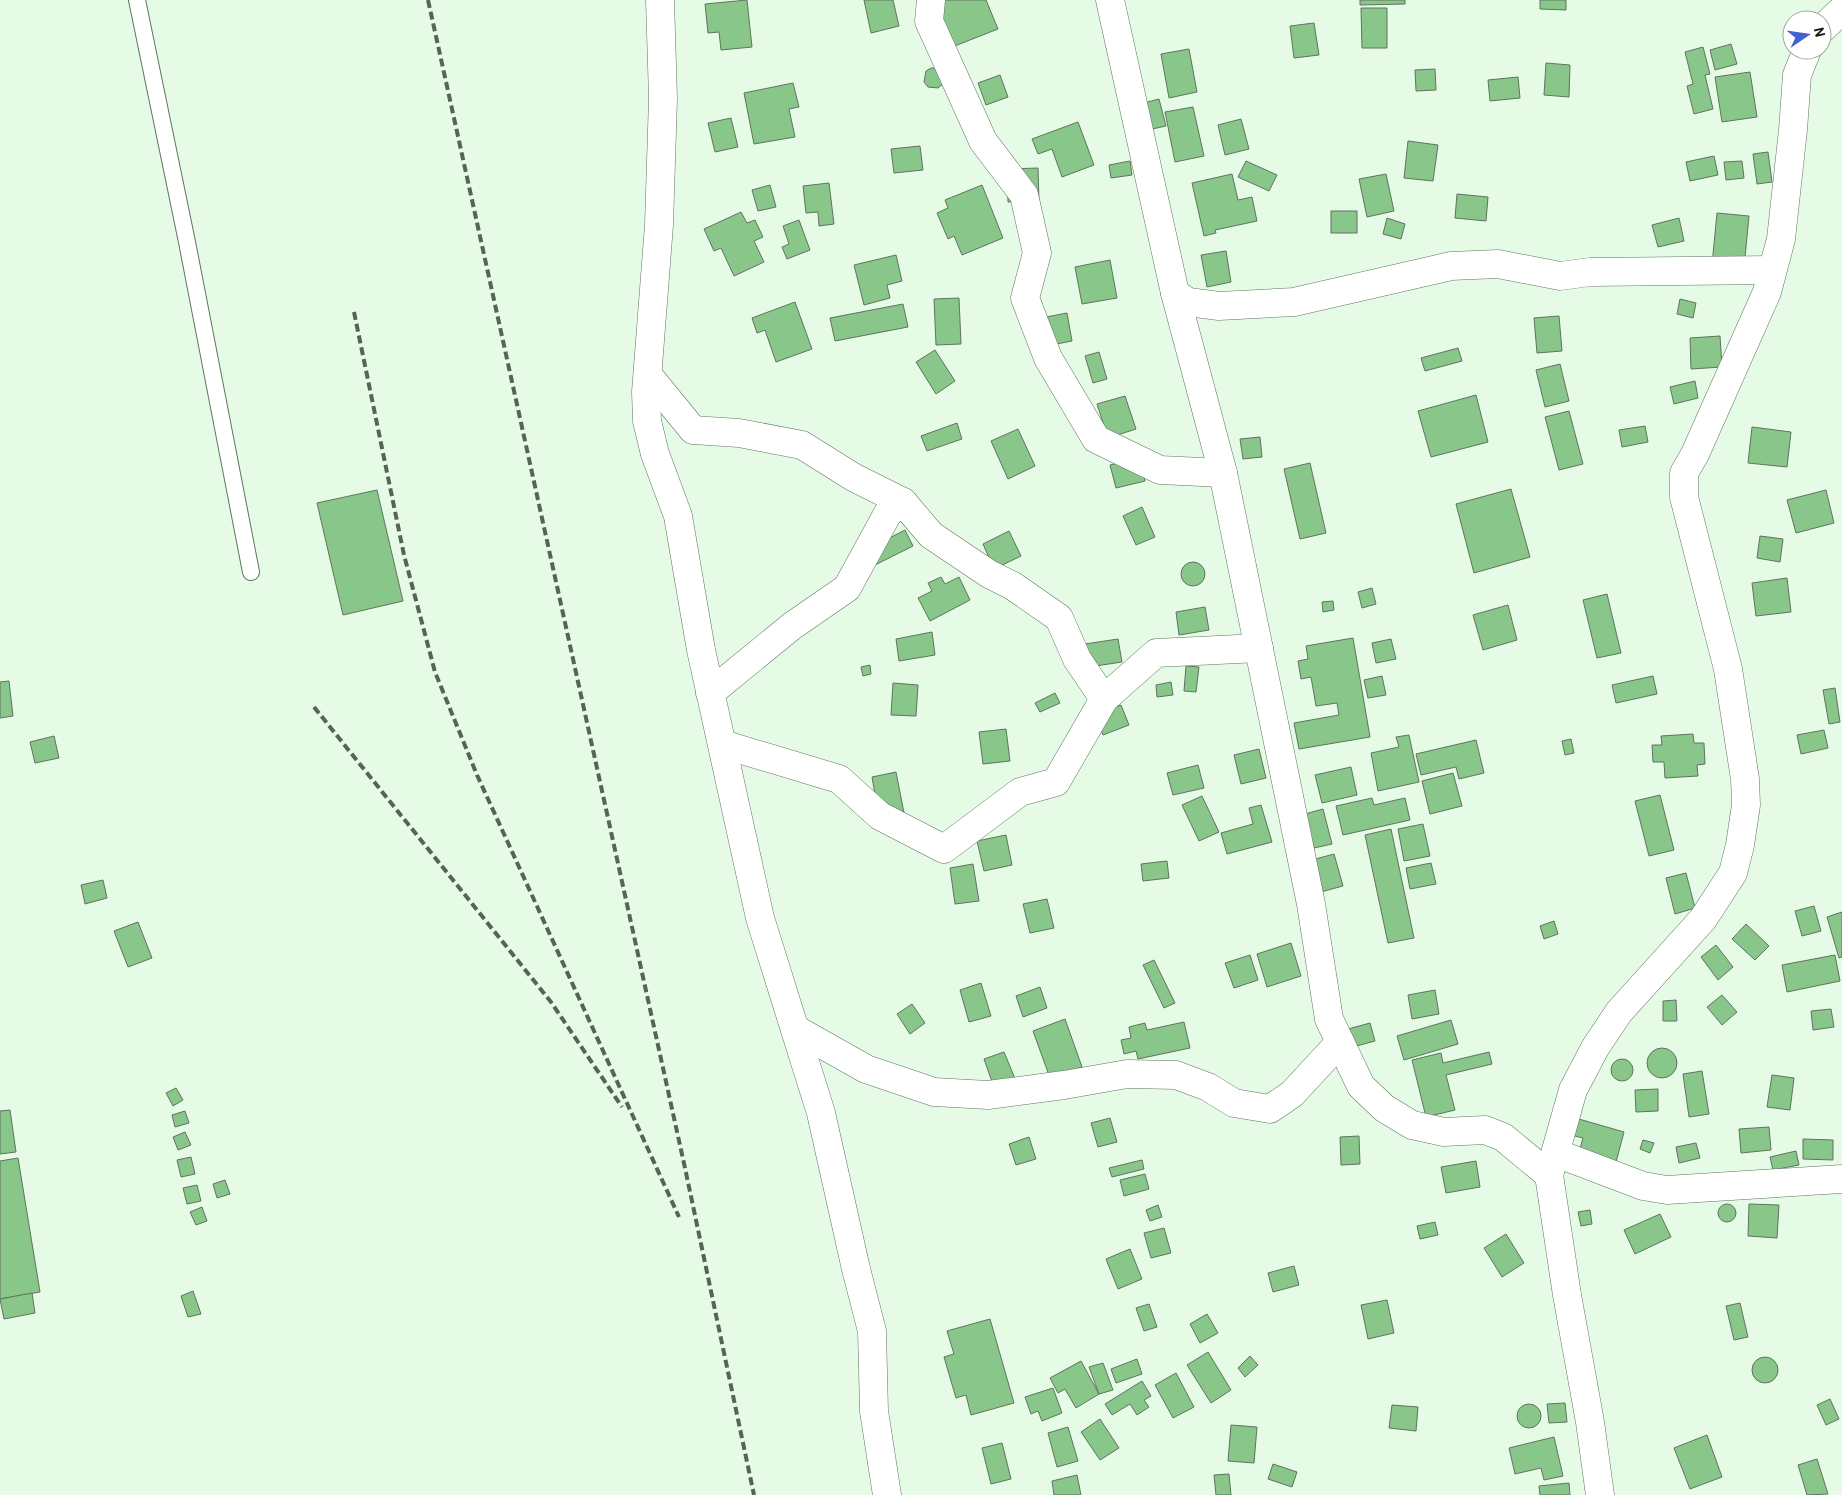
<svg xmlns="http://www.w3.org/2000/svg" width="1842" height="1495" font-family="Barlow,sans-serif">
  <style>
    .building { fill: #88c689; stroke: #607360 }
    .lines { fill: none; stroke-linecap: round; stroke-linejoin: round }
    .service-casing { stroke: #617461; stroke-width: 18 }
    .minor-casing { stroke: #617461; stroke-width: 29 }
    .service { stroke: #fff; stroke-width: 16 }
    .minor { stroke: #fff; stroke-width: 28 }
    .rail { stroke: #576356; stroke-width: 4; stroke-dasharray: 8 4; stroke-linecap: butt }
  </style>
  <rect width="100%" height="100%" fill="#e6fbe5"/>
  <g class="building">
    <polygon points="747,0 752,47 721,50 719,32 708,33 705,4"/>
    <polygon points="864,0 893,0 899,26 871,33"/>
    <polygon points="942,0 986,0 998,29 952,47 935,3"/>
    <polygon points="1360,0 1405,0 1405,4 1360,5"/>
    <polygon points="1540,0 1566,0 1566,10 1540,9"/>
    <polygon points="1361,8 1387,8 1387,48 1362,48"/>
    <polygon points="1314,23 1319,55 1294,58 1290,26"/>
    <polygon points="1731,44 1737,64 1715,70 1710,50"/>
    <polygon points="1703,47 1710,74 1705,75 1713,109 1694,114 1687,86 1693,84 1685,52"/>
    <polygon points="1189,49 1197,92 1169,98 1161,54"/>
    <polygon points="1546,63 1570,65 1569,97 1544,95"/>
    <polygon points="931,68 935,68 943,84 938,88 928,87 924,82 926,71"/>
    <polygon points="1435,69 1436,90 1416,91 1415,70"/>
    <polygon points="1750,72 1757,117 1722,122 1715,77"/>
    <polygon points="1000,75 1008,97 986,105 978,83"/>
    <polygon points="1518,77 1520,98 1490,101 1488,80"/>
    <polygon points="793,83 799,107 789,109 795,137 754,144 744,93"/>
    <polygon points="1159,99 1166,126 1143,131 1136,105"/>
    <polygon points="1193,107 1204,156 1175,162 1165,112"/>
    <polygon points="731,118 738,147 715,152 708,123"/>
    <polygon points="1241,119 1249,149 1225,155 1218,125"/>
    <polygon points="1078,122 1094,165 1062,177 1052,149 1038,154 1032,139"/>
    <polygon points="1408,141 1438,145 1433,181 1404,178"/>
    <polygon points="920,146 923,170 894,173 891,149"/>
    <polygon points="1768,152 1772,182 1757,184 1753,154"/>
    <polygon points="1714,156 1718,175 1690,181 1686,162"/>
    <polygon points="1130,161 1132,175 1111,178 1109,165"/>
    <polygon points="1246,161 1277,175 1269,191 1238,177"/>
    <polygon points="1742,161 1744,178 1726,180 1724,162"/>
    <polygon points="1038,168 1039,201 1008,202 1007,169"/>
    <polygon points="1232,174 1238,200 1252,197 1257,221 1215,230 1216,233 1204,236 1192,183"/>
    <polygon points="1386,174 1394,211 1367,217 1359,179"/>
    <polygon points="829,183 834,224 819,226 818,212 806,213 803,186"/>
    <polygon points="770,185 776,207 758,211 752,190"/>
    <polygon points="982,185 1003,238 962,255 954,236 948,239 937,213 948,208 945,200"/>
    <polygon points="1457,194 1488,197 1486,221 1455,218"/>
    <rect x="1331" y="211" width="26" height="22"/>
    <polygon points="741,212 747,223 755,220 763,237 754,241 764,262 734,276 721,248 714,251 704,229"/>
    <polygon points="1717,213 1749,216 1744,268 1712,265"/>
    <polygon points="1387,218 1405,224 1401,239 1383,234"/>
    <polygon points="1679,218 1684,241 1658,247 1652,225"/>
    <polygon points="799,220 810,250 787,259 782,247 789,244 783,226"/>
    <polygon points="1226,251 1231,282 1207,287 1201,255"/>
    <polygon points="896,255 902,281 887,285 890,298 864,305 854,265"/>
    <polygon points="1110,260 1117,298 1082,304 1075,267"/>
    <polygon points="959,298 961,344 936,345 934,299"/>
    <polygon points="1680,299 1696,303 1693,318 1677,314"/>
    <polygon points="795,302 812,349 776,362 765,330 757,333 752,318"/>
    <polygon points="903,304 908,327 835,341 830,318"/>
    <polygon points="1067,313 1072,341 1046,346 1041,318"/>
    <polygon points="1559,316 1562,351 1537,353 1534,318"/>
    <polygon points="1720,336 1722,367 1691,369 1690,338"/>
    <polygon points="1458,348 1462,361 1425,371 1421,358"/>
    <polygon points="935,350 955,381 936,394 916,362"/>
    <polygon points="1099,352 1107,379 1093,383 1085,356"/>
    <polygon points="1560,364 1569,401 1545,407 1536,370"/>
    <polygon points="1695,381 1698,398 1674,404 1670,387"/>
    <polygon points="1476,395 1488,442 1431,457 1418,411"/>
    <polygon points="1125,396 1136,429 1108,438 1097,404"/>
    <polygon points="1569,411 1583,464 1559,470 1545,417"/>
    <polygon points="957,423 962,439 927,451 921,436"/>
    <polygon points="1645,426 1648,442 1622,447 1619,430"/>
    <polygon points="1752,427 1791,432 1787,467 1748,463"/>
    <polygon points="1018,429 1035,466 1008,479 991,441"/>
    <polygon points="1260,437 1262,457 1243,459 1240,439"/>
    <polygon points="1139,458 1145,481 1116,488 1110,465"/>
    <polygon points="1310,463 1326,533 1300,539 1284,469"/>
    <polygon points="1511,489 1530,557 1474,573 1456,504"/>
    <polygon points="377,490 403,601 343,615 317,503"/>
    <polygon points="1826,490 1834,523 1796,533 1787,500"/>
    <polygon points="1142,507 1155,537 1136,545 1123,516"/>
    <polygon points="905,530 913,546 863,571 855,556"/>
    <polygon points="1009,531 1021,556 994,569 983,544"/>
    <polygon points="1760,536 1783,539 1780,562 1757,558"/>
    <circle cx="1193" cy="574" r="12"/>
    <polygon points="941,577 945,584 959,577 970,600 930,621 918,598 932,591 928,583"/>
    <polygon points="1787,578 1791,612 1756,616 1752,583"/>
    <polygon points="1372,588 1376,604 1362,608 1358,592"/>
    <polygon points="1607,594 1621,653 1597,658 1583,600"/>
    <polygon points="1333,601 1334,610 1323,612 1322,602"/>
    <polygon points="1508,605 1517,640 1483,650 1473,615"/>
    <polygon points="1205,607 1209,630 1179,635 1176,612"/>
    <polygon points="932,632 935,655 899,661 896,639"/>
    <polygon points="1353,638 1370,737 1299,749 1294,723 1339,715 1337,703 1316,706 1311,677 1301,679 1298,661 1308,659 1306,646"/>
    <polygon points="1118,639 1122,662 1089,667 1085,644"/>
    <polygon points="1391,639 1396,659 1376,663 1372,643"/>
    <polygon points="870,665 871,674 863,676 861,667"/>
    <polygon points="1186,666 1199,667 1196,692 1184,691"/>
    <polygon points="1382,676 1386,695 1368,698 1364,680"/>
    <polygon points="1653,676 1657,694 1616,703 1612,685"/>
    <polygon points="9,681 13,716 0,718 0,682"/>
    <polygon points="1171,682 1173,695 1157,697 1156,685"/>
    <polygon points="893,683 918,685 916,716 891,715"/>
    <polygon points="1835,688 1840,722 1829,724 1823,690"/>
    <polygon points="1055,693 1060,703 1040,712 1035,703"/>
    <polygon points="1121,705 1129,725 1103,735 1095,715"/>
    <polygon points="1006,729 1010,761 983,764 979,732"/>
    <polygon points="1824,730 1828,748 1801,754 1797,735"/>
    <polygon points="1693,734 1694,743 1704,743 1705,764 1697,765 1698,776 1665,778 1664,762 1653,762 1652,745 1662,745 1661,736"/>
    <polygon points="1409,735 1419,782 1378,791 1371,753 1399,747 1396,737"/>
    <polygon points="54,736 59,758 35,763 30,742"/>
    <polygon points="1571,739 1574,753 1565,755 1562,741"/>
    <polygon points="1476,740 1484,773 1459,779 1456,767 1421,775 1416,754"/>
    <polygon points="1259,749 1266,778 1241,784 1234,755"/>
    <polygon points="1198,765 1204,788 1173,795 1167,773"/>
    <polygon points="1351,767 1357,795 1322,803 1315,775"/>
    <polygon points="896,772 905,818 880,823 872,777"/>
    <polygon points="1453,773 1462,806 1430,814 1422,781"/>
    <polygon points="1660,795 1674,850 1649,856 1635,801"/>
    <polygon points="1202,796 1219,832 1199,841 1182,805"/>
    <polygon points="1372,798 1374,805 1405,798 1410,820 1343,835 1336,806"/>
    <polygon points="1261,805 1272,842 1227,854 1221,833 1253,824 1249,808"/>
    <polygon points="1323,809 1332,844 1314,848 1305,814"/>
    <polygon points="1423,824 1430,856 1404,861 1398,829"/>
    <polygon points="1391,829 1414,938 1388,943 1365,835"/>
    <polygon points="1006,835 1012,865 984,871 977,841"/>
    <polygon points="1334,854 1343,886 1317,893 1308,861"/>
    <polygon points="1167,861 1169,878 1143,881 1141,864"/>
    <polygon points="1431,863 1436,884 1410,889 1406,868"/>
    <polygon points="973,864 979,901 955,904 950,868"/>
    <polygon points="1686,873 1695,908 1675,914 1666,878"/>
    <polygon points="103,880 107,898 85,904 81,885"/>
    <polygon points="1047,899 1054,928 1030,933 1023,904"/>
    <polygon points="1814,906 1821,931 1802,936 1795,911"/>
    <polygon points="1842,912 1842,957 1839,958 1827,917"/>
    <polygon points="1554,921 1558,934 1544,939 1540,926"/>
    <polygon points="138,922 152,958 128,967 114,931"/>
    <polygon points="1746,924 1769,946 1755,960 1732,939"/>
    <polygon points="1291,943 1301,976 1267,987 1257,954"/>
    <polygon points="1716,945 1733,967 1718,980 1701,957"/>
    <polygon points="1250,955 1258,980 1234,988 1225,963"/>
    <polygon points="1835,955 1840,981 1787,992 1782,965"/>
    <polygon points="1154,960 1175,1003 1164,1008 1143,965"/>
    <polygon points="981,983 991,1016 969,1022 960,990"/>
    <polygon points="1040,987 1047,1008 1023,1017 1016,996"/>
    <polygon points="1435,990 1439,1014 1412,1019 1408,995"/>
    <polygon points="1722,995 1737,1012 1722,1025 1707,1007"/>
    <polygon points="1676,1000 1677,1021 1663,1021 1663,1001"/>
    <polygon points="912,1004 925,1023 910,1034 897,1014"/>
    <polygon points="1831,1009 1834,1027 1813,1030 1811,1011"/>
    <polygon points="1065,1019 1082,1067 1050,1078 1033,1031"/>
    <polygon points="1451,1020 1458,1044 1404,1060 1397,1036"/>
    <polygon points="1184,1022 1190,1048 1138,1059 1136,1051 1124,1054 1121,1040 1131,1038 1129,1027 1145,1023 1147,1030"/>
    <polygon points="1370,1023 1375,1041 1353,1047 1348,1029"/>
    <circle cx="1662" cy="1063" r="15"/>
    <polygon points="1004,1052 1016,1081 995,1090 984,1059"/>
    <polygon points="1489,1052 1492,1064 1446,1075 1455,1110 1426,1117 1412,1060 1441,1053 1443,1063"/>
    <circle cx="1622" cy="1070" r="11"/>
    <polygon points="1702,1071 1709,1114 1689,1117 1683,1074"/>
    <polygon points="1772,1075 1794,1078 1790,1110 1767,1107"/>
    <polygon points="176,1088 183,1100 173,1106 166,1093"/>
    <polygon points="1658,1089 1658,1111 1636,1112 1635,1090"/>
    <polygon points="10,1110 16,1152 0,1154 0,1111"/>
    <polygon points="185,1111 189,1123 175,1127 172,1115"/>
    <polygon points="1572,1117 1624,1132 1615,1166 1578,1156 1583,1138 1567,1134"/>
    <polygon points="1110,1118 1117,1142 1098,1147 1091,1123"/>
    <polygon points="1769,1127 1771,1150 1741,1153 1739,1129"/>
    <polygon points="185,1132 191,1145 178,1150 173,1137"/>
    <polygon points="1359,1136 1360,1164 1341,1165 1340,1137"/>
    <polygon points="1029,1137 1036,1159 1016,1165 1009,1144"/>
    <polygon points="1803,1139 1833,1140 1833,1160 1803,1159"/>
    <polygon points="1643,1140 1654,1143 1650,1153 1640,1149"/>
    <polygon points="1696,1143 1700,1158 1679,1163 1676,1147"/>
    <polygon points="1796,1151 1799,1165 1773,1170 1770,1157"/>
    <polygon points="191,1157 195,1174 181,1177 177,1160"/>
    <polygon points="18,1158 40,1292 0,1299 0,1161"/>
    <polygon points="1142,1160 1144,1169 1112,1177 1109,1168"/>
    <polygon points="1476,1161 1480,1187 1446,1193 1441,1167"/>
    <polygon points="1145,1174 1149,1189 1124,1196 1120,1180"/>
    <polygon points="225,1180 230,1194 217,1198 213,1184"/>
    <polygon points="197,1185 201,1201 187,1204 183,1188"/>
    <circle cx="1727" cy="1213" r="9"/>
    <polygon points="1749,1204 1779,1205 1777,1238 1748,1236"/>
    <polygon points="1158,1205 1162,1217 1150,1221 1146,1210"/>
    <polygon points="202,1207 207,1221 196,1225 190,1212"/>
    <polygon points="1590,1210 1592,1224 1581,1226 1578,1212"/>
    <polygon points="1660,1214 1671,1237 1635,1254 1624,1230"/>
    <polygon points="1435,1222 1438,1235 1420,1239 1417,1226"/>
    <polygon points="1164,1228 1171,1253 1151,1258 1144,1233"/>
    <polygon points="1506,1234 1524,1263 1502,1277 1484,1248"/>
    <polygon points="1130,1249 1142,1279 1118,1289 1106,1259"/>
    <polygon points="1294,1266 1299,1285 1273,1292 1268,1273"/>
    <polygon points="193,1291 201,1314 188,1317 181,1296"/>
    <polygon points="32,1293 35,1313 4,1319 0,1299"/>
    <polygon points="1387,1300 1394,1333 1368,1339 1361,1305"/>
    <polygon points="1740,1303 1748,1337 1734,1340 1726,1306"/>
    <polygon points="1149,1304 1157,1327 1144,1331 1136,1308"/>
    <polygon points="1207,1314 1218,1333 1200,1343 1190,1324"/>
    <polygon points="990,1319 1014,1403 971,1415 966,1395 956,1398 944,1357 954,1354 947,1331"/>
    <polygon points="1208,1352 1231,1390 1211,1403 1187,1365"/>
    <polygon points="1250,1356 1258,1365 1245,1377 1238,1368"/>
    <circle cx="1765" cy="1370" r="13"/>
    <polygon points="1137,1359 1142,1374 1116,1383 1111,1369"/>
    <polygon points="1081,1361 1099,1394 1076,1408 1065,1389 1058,1393 1050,1378"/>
    <polygon points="1103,1363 1113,1390 1099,1394 1089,1367"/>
    <polygon points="1176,1373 1194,1407 1173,1418 1155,1385"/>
    <polygon points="1142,1381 1151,1396 1144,1400 1149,1407 1137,1415 1130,1404 1112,1415 1105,1404"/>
    <polygon points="1053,1388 1062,1413 1042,1421 1038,1411 1031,1414 1025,1397"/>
    <polygon points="1830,1399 1839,1419 1826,1425 1817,1405"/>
    <polygon points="1565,1403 1567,1422 1549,1423 1547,1404"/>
    <circle cx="1529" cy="1416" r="12"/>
    <polygon points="1392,1405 1418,1407 1416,1431 1389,1428"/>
    <polygon points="1100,1419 1119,1448 1100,1460 1081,1432"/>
    <polygon points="1231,1425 1257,1427 1254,1463 1228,1461"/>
    <polygon points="1068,1427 1078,1461 1057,1467 1048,1433"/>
    <polygon points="1707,1435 1722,1477 1690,1489 1674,1448"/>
    <polygon points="1554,1437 1563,1476 1544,1480 1541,1468 1515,1474 1509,1448"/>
    <polygon points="1002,1443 1011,1479 991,1484 982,1448"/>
    <polygon points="1817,1459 1828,1494 1807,1495 1798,1465"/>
    <polygon points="1273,1464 1297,1472 1292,1487 1268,1479"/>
    <polygon points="1229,1474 1231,1495 1216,1495 1214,1475"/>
    <polygon points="1077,1475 1081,1495 1054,1495 1052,1481"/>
    <polygon points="1569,1483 1570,1495 1540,1495 1539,1486"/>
  </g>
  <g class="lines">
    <g class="service-casing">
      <polyline id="service" points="137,0 187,242 251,572"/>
    </g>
    <g class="minor-casing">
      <g id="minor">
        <polyline points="660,0 663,98 659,225 646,392 647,421 655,454 678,516 701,650 760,918 821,1113 856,1269 872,1331 874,1411 887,1495"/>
        <polyline points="931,0 929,21 983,141 1024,195 1037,253 1025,298 1048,358 1096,439 1160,470 1223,473"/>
        <polyline points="1110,0 1175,293 1223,473 1311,904 1329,1019 1361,1086 1384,1108 1412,1125 1444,1132 1485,1130 1503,1137 1549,1175 1567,1295 1590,1422 1600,1495"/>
        <polyline points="1822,29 1842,10"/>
        <polyline points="1175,293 1188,302 1219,306 1294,302 1451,266 1498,264 1560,276 1590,272 1772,270"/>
        <polyline points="648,375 693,430 739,433 802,445 853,477 903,502"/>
        <polyline points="710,693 792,626 847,588 888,513 903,502 931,535 989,574 1013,586 1059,618 1077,659 1104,699"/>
        <polyline points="722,744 839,779 880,816 944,849 1020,792 1056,782 1104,699 1156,653 1259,648"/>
        <polyline points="795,1029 866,1069 934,1092 988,1095 1064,1085 1127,1074 1176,1075 1208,1087 1234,1103 1270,1109 1292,1094 1340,1042"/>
        <polyline points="1556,1153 1643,1186 1667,1190 1842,1179"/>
        <polyline points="1549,1175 1573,1090 1595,1048 1619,1012 1703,919 1733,873 1740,845 1746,805 1745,779 1728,669 1684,497 1684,473 1695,454 1767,292 1781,239 1793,130 1797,75 1807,50"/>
      </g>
    </g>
    <use href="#service" class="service"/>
    <use href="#minor" class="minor"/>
    <g class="rail">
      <polyline points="428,0 685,1168 754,1495"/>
      <polyline points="354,312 404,555 435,672 477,775 679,1217"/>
      <polyline points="314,707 551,1002 622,1107"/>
    </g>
  </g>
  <g transform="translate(1807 35) rotate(77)"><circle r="24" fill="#ffffff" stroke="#a2a5a2"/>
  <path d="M0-4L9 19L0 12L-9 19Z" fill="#4160d2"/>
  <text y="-8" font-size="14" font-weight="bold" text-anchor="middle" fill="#161e16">N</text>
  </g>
</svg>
